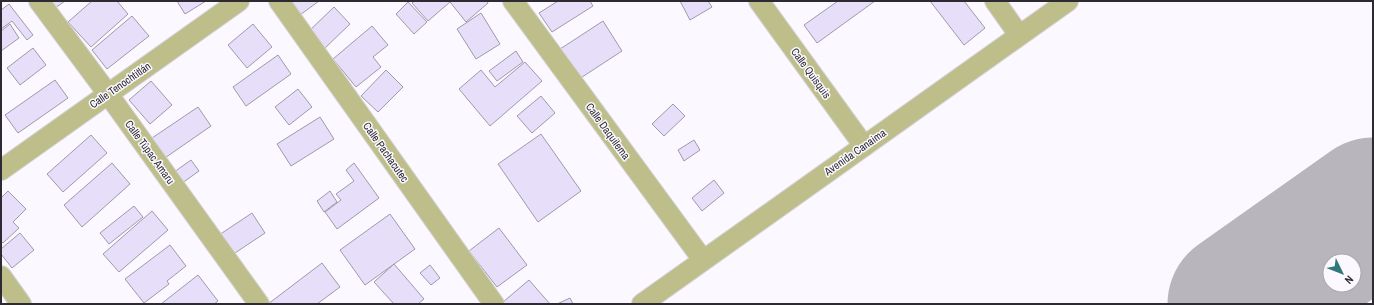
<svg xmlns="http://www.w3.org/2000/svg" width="1374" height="305" font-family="'Archivo Narrow',sans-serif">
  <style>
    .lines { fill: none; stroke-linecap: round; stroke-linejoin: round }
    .runway { stroke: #b8b6bc; stroke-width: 145 }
    .building { fill: #e7def9; stroke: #9e9aa8 }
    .minor-casing { stroke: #d6d4da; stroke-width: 22 }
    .minor { stroke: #bebe8b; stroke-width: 20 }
    .labels { text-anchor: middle; stroke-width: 3; stroke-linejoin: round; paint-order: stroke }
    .street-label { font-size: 11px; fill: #2d2b31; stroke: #fbf9ff }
  </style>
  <rect width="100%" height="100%" fill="#fbf9ff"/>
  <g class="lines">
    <polyline class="runway" points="1240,304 1373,210"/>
  </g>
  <g class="building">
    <polygon points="50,1 65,1 55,8"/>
    <polygon points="92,1 117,1 128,14 91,47 68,22"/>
    <polygon points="177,1 206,1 185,14"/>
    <polygon points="290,1 319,1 300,15"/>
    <polygon points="415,1 487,1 488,3 466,22 450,2 428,21 412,3"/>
    <polygon points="558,1 590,1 593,6 552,32 539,13"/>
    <polygon points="680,1 708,1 712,7 690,20"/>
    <polygon points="838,1 875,1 817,43 804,25"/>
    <polygon points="930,1 964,1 985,28 964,45"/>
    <polygon points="408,2 427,22 414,34 396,14"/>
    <polygon points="9,4 33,35 27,40 12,21 1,29 1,10"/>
    <polygon points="334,7 350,24 324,49 308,32"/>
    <polygon points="481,13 500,44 476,59 457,29"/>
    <polygon points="132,16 149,36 107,69 92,50"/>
    <polygon points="603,21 622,51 573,83 554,53"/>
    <polygon points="10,24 19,38 1,51 1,31"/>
    <polygon points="253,24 272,47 247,68 228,45"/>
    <polygon points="372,26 388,45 373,57 381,67 356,87 333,59"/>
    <polygon points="33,48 46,65 20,85 7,68"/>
    <polygon points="516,51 523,62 497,81 489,71"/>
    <polygon points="278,55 291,74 246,106 233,87"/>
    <polygon points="525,62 542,81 490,126 459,89 481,70 495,87"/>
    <polygon points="386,70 403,87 378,112 361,96"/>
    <polygon points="55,80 68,98 18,133 5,115"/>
    <polygon points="151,81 172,105 150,124 129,100"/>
    <polygon points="298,89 312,107 289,125 275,107"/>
    <polygon points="541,96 555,113 532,133 517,116"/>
    <polygon points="673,104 685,116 664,136 652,124"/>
    <polygon points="198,107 211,126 162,160 149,140"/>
    <polygon points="320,117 334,139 291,166 277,144"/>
    <polygon points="541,134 581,191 538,222 498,164"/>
    <polygon points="91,135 107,153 63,192 47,174"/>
    <polygon points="694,140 700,150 684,161 678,150"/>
    <polygon points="191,160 199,171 178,186 170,175"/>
    <polygon points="112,163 130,184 82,227 64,205"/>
    <polygon points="354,163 379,198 337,229 325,212 341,200 336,194 354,181 346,170"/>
    <polygon points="714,180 724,193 702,211 692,198"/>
    <polygon points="8,191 26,209 13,222 19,228 3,243 1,241 1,198"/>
    <polygon points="330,191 337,202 324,212 317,201"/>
    <polygon points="134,206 143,217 109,244 100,233"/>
    <polygon points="152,211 168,230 119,272 103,254"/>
    <polygon points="252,213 265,233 232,255 219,235"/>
    <polygon points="390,214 415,249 365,285 340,250"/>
    <polygon points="499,228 527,265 497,287 469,251"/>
    <polygon points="20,233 34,250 12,268 1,254 1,249"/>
    <polygon points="170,245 186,266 167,281 169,284 144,303 125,279"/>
    <polygon points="322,263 340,287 317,304 268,304"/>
    <polygon points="394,264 424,299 418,304 394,304 374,282"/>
    <polygon points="430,265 440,278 431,285 420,273"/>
    <polygon points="198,275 218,301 214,304 161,304"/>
    <polygon points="529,280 550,304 505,304 503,302"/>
    <polygon points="570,298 573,304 557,304"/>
  </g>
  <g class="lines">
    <g class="minor-casing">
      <g id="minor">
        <polyline points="39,1 108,94 259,304"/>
        <polyline points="279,1 494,304"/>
        <polyline points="513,1 703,260"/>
        <polyline points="759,1 864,146"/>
        <polyline points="995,1 1019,35"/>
        <polyline points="1,170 239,1"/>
        <polyline points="1,276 21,304"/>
        <polyline points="642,304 1068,1"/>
      </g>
    </g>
    <use href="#minor" class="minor"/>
  </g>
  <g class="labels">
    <g class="street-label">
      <text transform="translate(811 73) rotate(54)" y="4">Calle Quisquis</text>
      <text transform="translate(120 85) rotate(-35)" y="4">Calle Tenochtitlán</text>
      <text transform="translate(608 131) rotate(54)" y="4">Calle Daquilema</text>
      <text transform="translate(150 152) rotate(54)" y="4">Calle Túpac Amaru</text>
      <text transform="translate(386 152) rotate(55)" y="4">Calle Pachacutec</text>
      <text transform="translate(855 152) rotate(-35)" y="4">Avenida Canaima</text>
    </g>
  </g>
  <rect width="1374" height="305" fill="none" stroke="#2d2b31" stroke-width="4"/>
  <g transform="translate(1342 273) rotate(133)"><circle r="19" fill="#fbf9ff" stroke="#a9a7ad"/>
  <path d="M0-3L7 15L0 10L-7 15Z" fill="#30797b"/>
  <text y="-6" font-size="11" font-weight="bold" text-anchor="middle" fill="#2d2b31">N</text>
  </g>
</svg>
